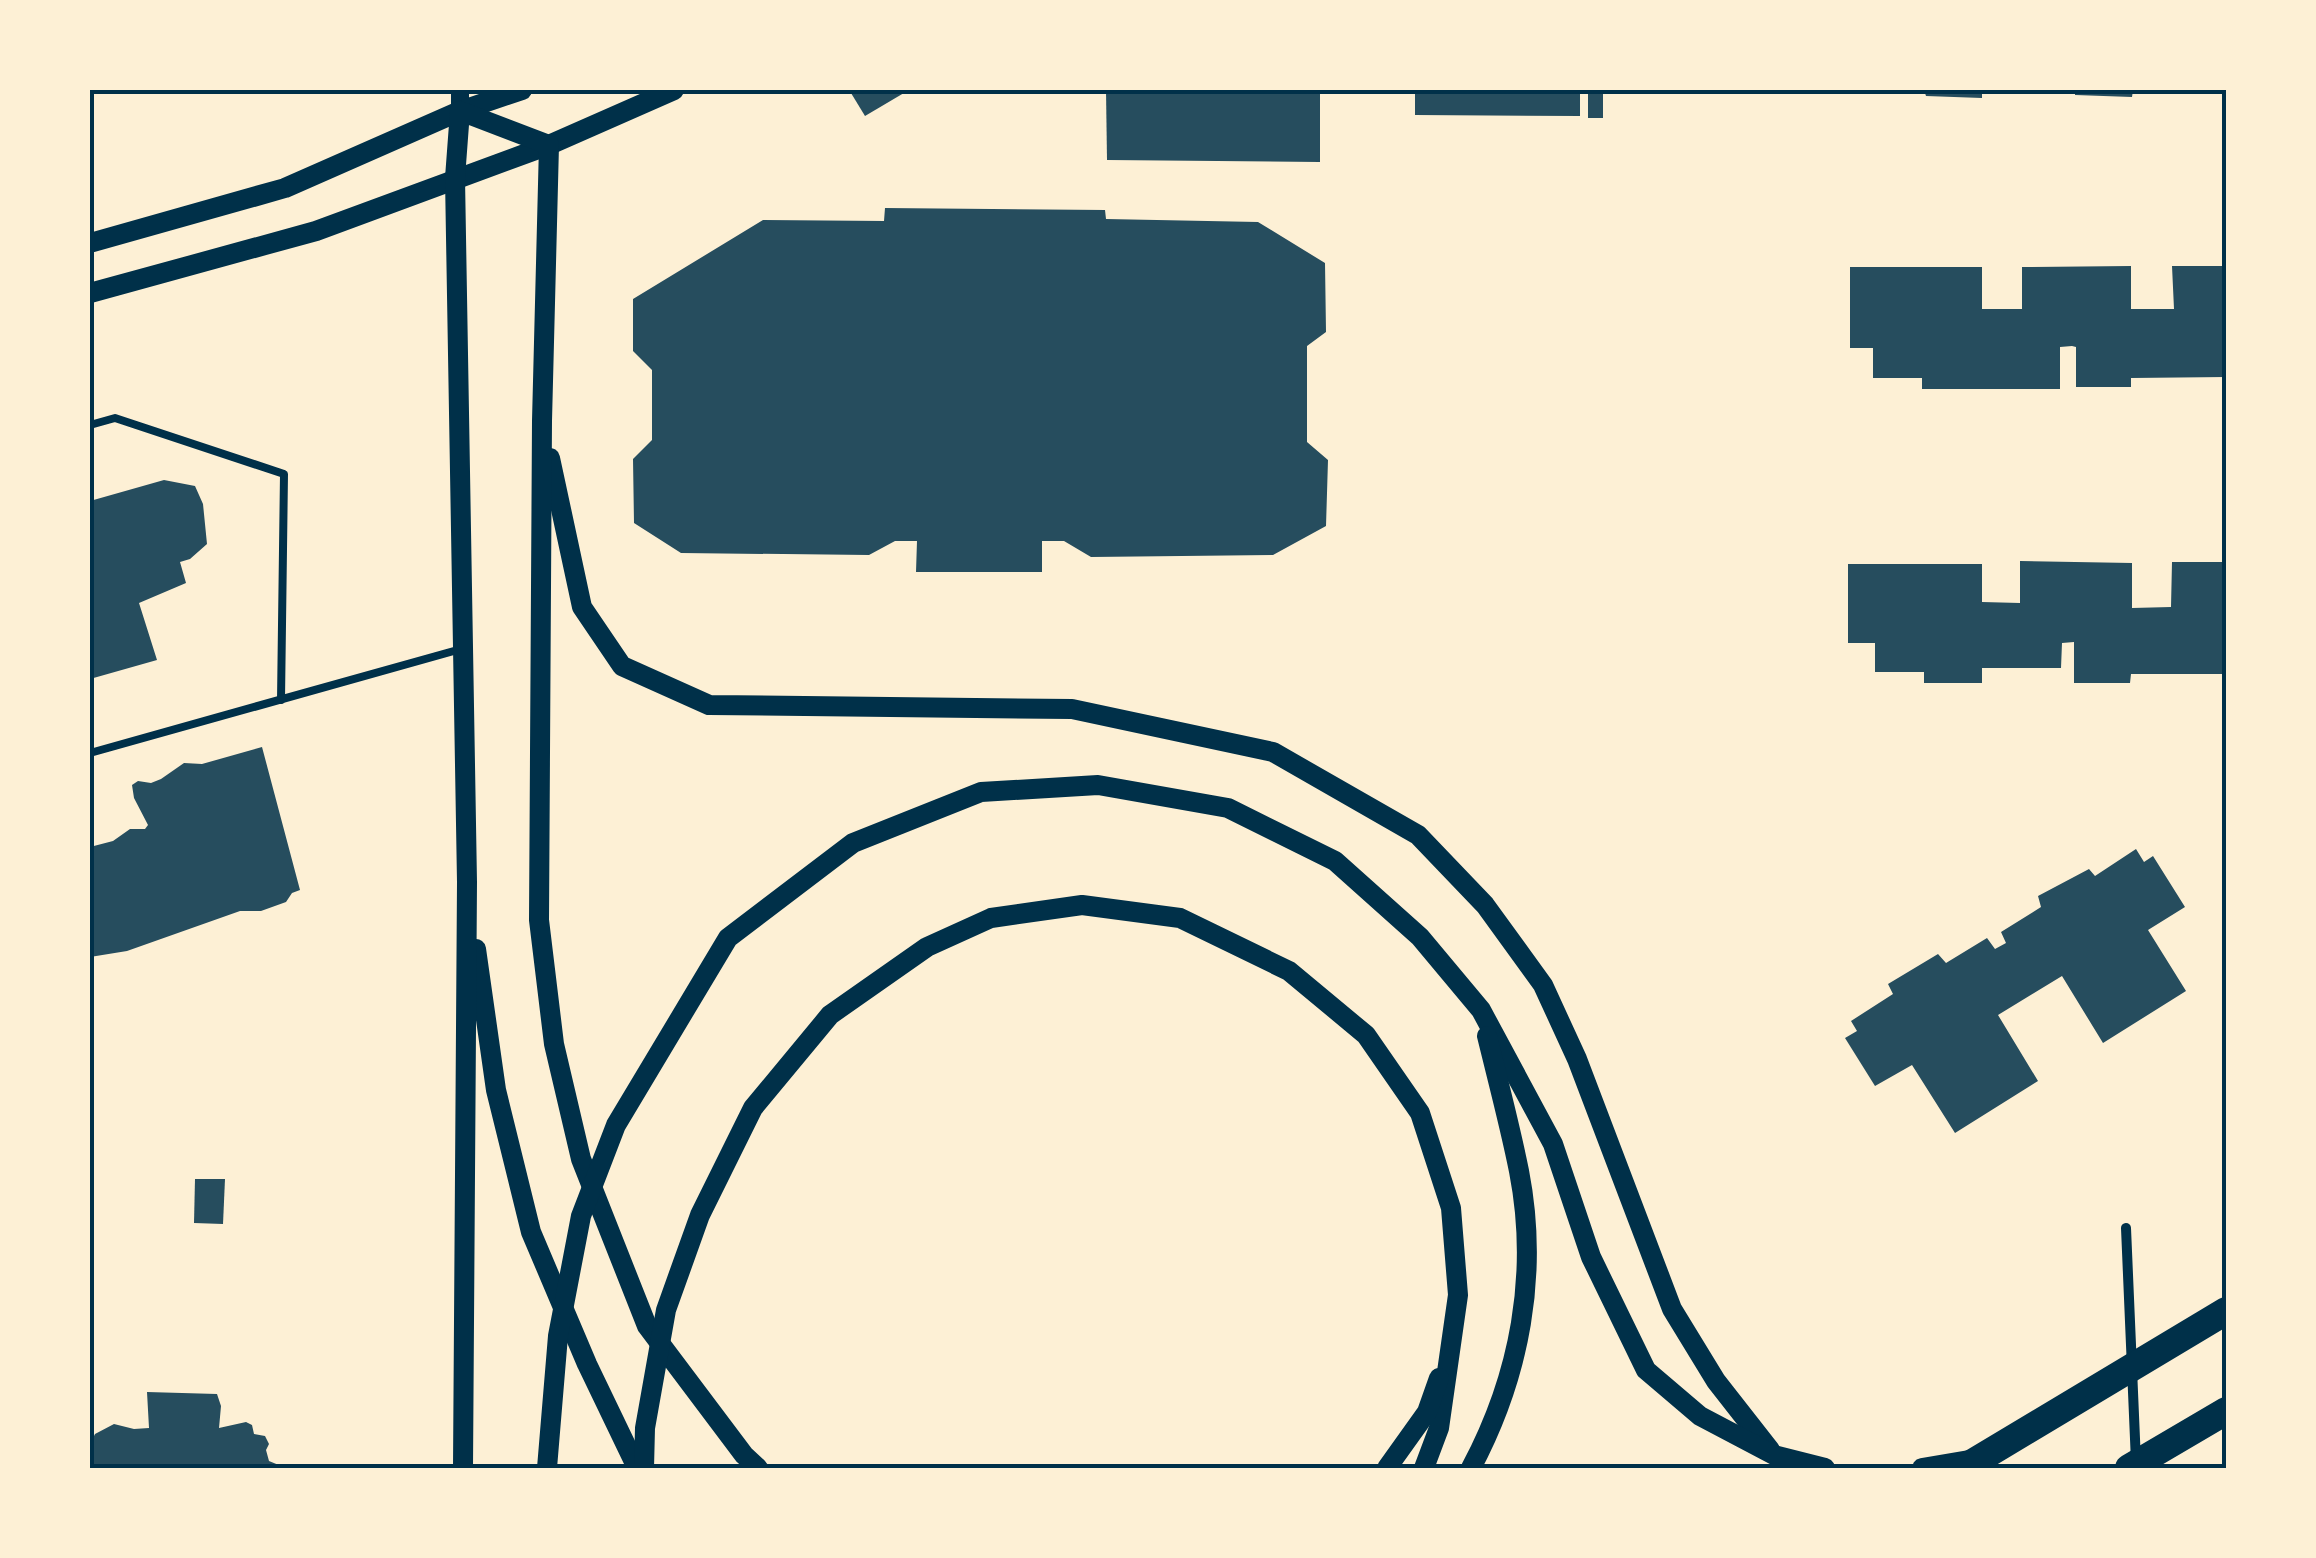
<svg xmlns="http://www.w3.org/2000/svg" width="2316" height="1558" font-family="Jost,sans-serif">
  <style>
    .building { fill: #264d5e }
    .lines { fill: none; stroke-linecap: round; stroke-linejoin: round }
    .service { stroke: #003049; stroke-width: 8 }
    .minor { stroke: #003049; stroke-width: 10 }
    .tertiary { stroke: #003049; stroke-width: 18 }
    .secondary { stroke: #003049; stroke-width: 20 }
    .trunk { stroke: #003049; stroke-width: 28 }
    .neatline { fill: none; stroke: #003049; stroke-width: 4 }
  </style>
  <rect width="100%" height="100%" fill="#fdf0d5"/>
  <g class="building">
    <polygon points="856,90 909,90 865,116 851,93"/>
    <polygon points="1106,90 1320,90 1320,162 1107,160"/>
    <polygon points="1415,90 1580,90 1580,116 1415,115"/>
    <rect x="1588" y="90" width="15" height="28"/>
    <polygon points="1924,90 1982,90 1982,98 1926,96"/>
    <polygon points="2075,90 2133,90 2132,97 2075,95"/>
    <polygon points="885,208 1105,210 1106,219 1258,222 1325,263 1326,332 1307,346 1307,442 1328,460 1326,526 1273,555 1091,557 1064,541 1042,541 1042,572 916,572 917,541 895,541 869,555 681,553 634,523 633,459 652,440 652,370 633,351 633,299 763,220 884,221"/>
    <polygon points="2131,266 2131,309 2174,309 2172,266 2226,266 2226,377 2131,378 2131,387 2076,387 2076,347 2072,346 2060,347 2060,389 1922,389 1922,378 1873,378 1873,348 1850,348 1850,267 1982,267 1982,309 2022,309 2022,267"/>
    <polygon points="164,480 195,486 203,504 207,544 190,559 180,562 186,583 139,603 157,660 90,679 90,501"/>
    <polygon points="2020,561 2132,563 2132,608 2171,607 2172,562 2226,562 2226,674 2131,674 2130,683 2074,683 2074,642 2062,643 2061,668 1982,668 1982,683 1924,683 1924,672 1875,672 1875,643 1848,643 1848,564 1982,564 1982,602 2020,603"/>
    <polygon points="262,747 300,890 292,893 286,902 261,911 240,911 127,951 90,957 90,847 113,841 130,829 145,829 148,825 134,798 132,785 138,781 151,783 161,779 184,763 202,764"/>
    <polygon points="2136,849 2144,862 2153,856 2185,907 2148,930 2186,991 2103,1043 2062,976 1998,1015 2038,1081 1955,1133 1912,1065 1875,1086 1845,1038 1857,1031 1851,1021 1893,994 1888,984 1938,954 1946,963 1987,938 1995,949 2006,943 2001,932 2041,907 2038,896 2089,869 2095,876"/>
    <polygon points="195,1179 225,1179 223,1224 194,1223"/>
    <polygon points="147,1392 217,1394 221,1406 219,1428 246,1422 252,1425 254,1434 265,1436 269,1444 266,1450 269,1461 286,1468 90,1468 91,1442 95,1434 114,1424 134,1429 149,1428"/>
  </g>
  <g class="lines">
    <g class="service">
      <polyline points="90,425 115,418 284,474 281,700"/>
      <polyline points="90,753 461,649"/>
    </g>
    <polyline class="minor" points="2126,1228 2136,1462"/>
    <polyline class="tertiary" points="460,90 460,111"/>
    <g class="secondary">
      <polyline points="90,243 285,188 460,111 522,90"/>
      <polyline points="90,293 316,231 549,145 674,90"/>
      <polyline points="550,458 582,607 622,666 709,705 1072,709 1273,752 1418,835 1485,905 1543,985 1577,1059 1672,1309 1716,1381 1770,1450"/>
      <polyline points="476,949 496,1090 531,1232 587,1364 637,1468"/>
      <polyline points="463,1468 467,882 455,178 460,111 549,145 542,421 539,920 554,1044 581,1159 647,1326 744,1455 758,1468"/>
      <polyline points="547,1468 558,1336 581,1216 616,1125 728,938 853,843 981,792 1098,785 1228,808 1335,861 1420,937 1481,1010 1553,1144 1591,1257 1646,1370 1700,1416 1774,1455 1825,1468"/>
      <polyline points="644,1468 645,1428 666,1310 700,1215 753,1108 830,1015 927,947 991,918 1082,905 1180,918 1289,971 1366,1035 1420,1113 1451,1208 1458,1295 1439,1428 1424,1468"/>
      <polyline points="1387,1468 1427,1412 1439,1378"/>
      <path d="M 1471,1468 C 1520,1376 1539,1274 1519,1171 C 1510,1126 1498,1081 1487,1036"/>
      <polyline points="1922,1468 1975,1459"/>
    </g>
    <g class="trunk">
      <polyline points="1964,1468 2226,1311"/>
      <polyline points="2129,1468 2226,1411"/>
    </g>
  </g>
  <rect width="2316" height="1558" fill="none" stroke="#fdf0d5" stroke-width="185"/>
  <rect x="92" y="92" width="2132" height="1374" class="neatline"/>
</svg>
